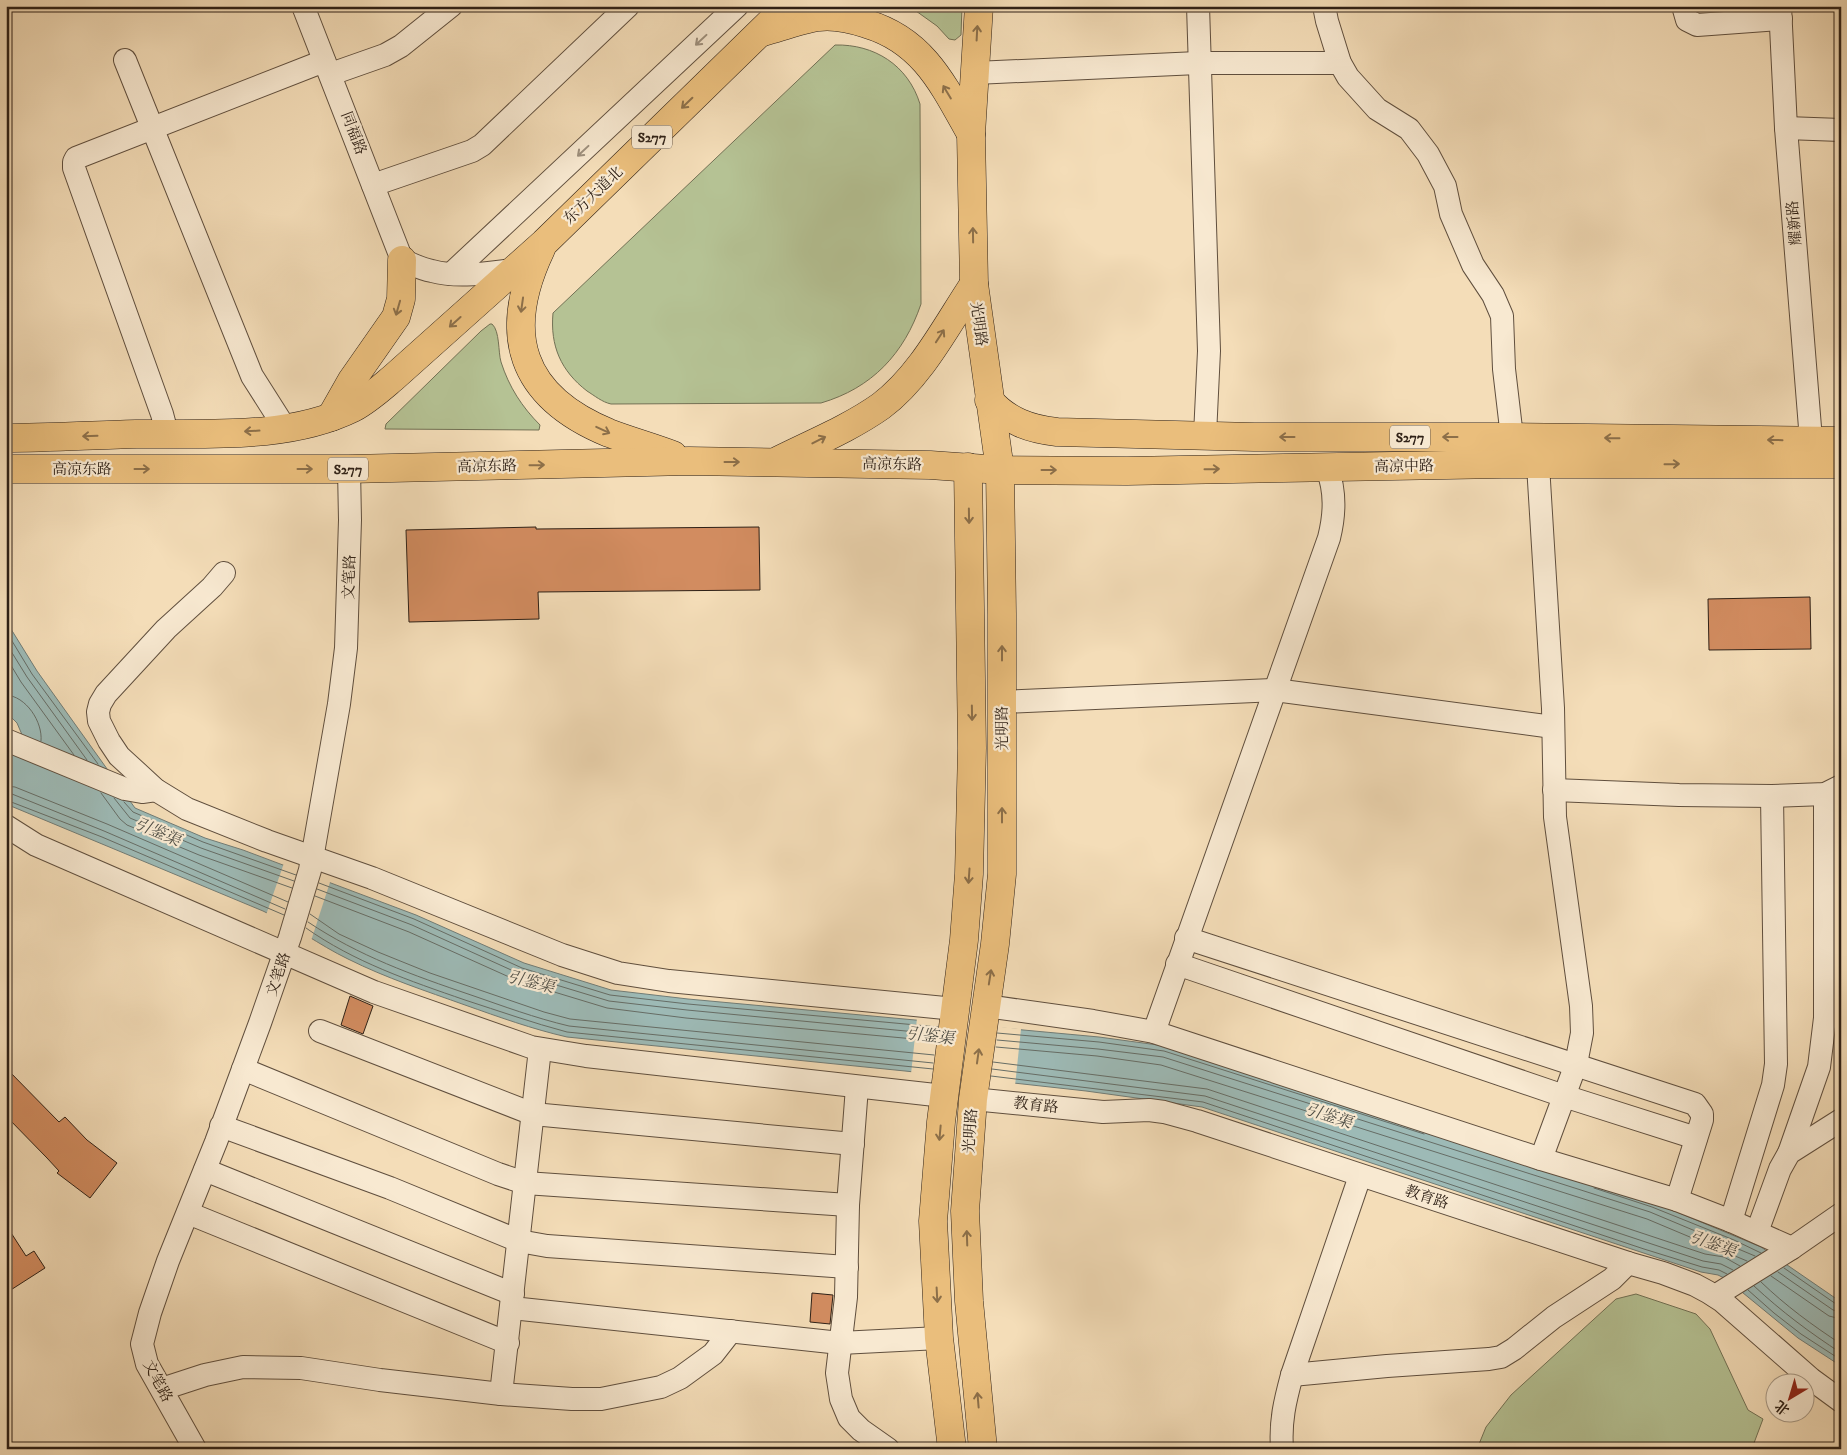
<svg xmlns="http://www.w3.org/2000/svg" width="1847" height="1455" font-family="'IM FELL DW Pica','Noto Serif SC',serif">
  <style>
    .green { fill: #b5c294; stroke: #727155 }
    .water { fill: #9dbab6; stroke: #717c76 }
    .pier { fill: #f4ddb8 }
    .lines { fill: none; stroke-linecap: round; stroke-linejoin: round }
    .shore { stroke: #666d66; stroke-width: 1 }
    .building { fill: #d28c60; stroke: #2e2016 }
    .minor-casing { stroke: #604f3e; stroke-width: 24 }
    .major-casing { stroke: #2e2016; stroke-width: 29 }
    .minor { stroke: #f8e9d1; stroke-width: 22 }
    .major { stroke: #eabe7c; stroke-width: 28 }
    .oneway { stroke: #8c6f49 }
    .oneway2 { stroke: #9d8f7d }
    .labels { text-anchor: middle; stroke-width: 4.5; stroke-linejoin: round; paint-order: stroke }
    .shield { fill: #f8e9d1; stroke: #6b5c4e; stroke-width: 1 }
    .shield-label { font-size: 14px; font-weight: bold; fill: #2e2016 }
    .street-label { font-size: 15px; fill: #2e2016; stroke: #f8e9d1 }
    .water-label { font-size: 16px; font-style: italic; fill: #4f4e46; stroke: #f8e9d1 }
  </style>
  <rect width="100%" height="100%" fill="#f4ddb8"/>
  <filter id="stains"><feTurbulence type="fractalNoise" baseFrequency=".004" numOctaves="4"/><feColorMatrix values="0 0 0 0 .2 0 0 0 0 .09 0 0 0 0 .02 0 0 0 .5 -.17"/></filter>
  <radialGradient id="worn" r=".72"><stop offset=".6" stop-color="#630" stop-opacity="0"/><stop offset="1" stop-color="#630" stop-opacity=".3"/></radialGradient>
  <g class="green">
    <polygon points="909,6 962,6 961,35 955,40 949,39 937,26"/>
    <path d="M 835,45 C 874,44 908,65 920,104 L 921,304 C 904,354 872,388 821,403 L 611,404 C 602,402 595,396 587,391 C 561,371 550,346 553,313 Z"/>
    <path d="M 490,324 L 492,324 C 500,331 498,352 501,362 C 509,387 522,407 540,425 L 539,430 L 385,429 L 386,424 L 481,331 Z"/>
    <polygon points="1636,1294 1696,1314 1710,1329 1748,1410 1763,1419 1754,1443 1755,1449 1477,1449 1486,1427 1511,1395 1616,1299"/>
  </g>
  <path class="water" d="M 6,621 L 37,671 L 135,808 L 205,838 L 243,850 L 416,915 L 524,963 L 611,990 L 688,999 L 1099,1037 L 1165,1046 L 1653,1202 L 1761,1247 L 1841,1302 L 1841,1366 L 1798,1338 L 1726,1279 L 1718,1275 L 1701,1272 L 1202,1107 L 1086,1091 L 905,1071 L 567,1037 C 532,1029 499,1017 465,1005 C 426,991 386,978 348,959 C 319,945 293,925 263,911 L 6,804 L 6,751 L 23,737 L 17,723 L 6,712 Z"/>
  <g class="pier">
    <polygon points="284,863 331,879 311,941 281,922 266,915"/>
    <polygon points="917,1018 1021,1029 1015,1086 911,1074"/>
  </g>
  <g class="lines">
    <g class="shore">
      <polyline points="6,631 32,674 98,764"/>
      <polyline points="6,643 27,677 87,760"/>
      <polyline points="6,657 21,682 74,755"/>
      <path d="M 6,695 C 26,696 43,722 41,741"/>
      <polyline points="6,786 15,787 107,824 288,902"/>
      <polyline points="6,793 12,794 104,831 285,909"/>
      <polyline points="101,793 120,819 127,825 199,855 292,888"/>
      <polyline points="114,798 130,818 201,848 294,881"/>
      <polyline points="6,800 102,837 284,915"/>
      <polyline points="124,802 133,812 203,842 296,875"/>
      <polyline points="319,883 414,919 522,968 610,995 688,1004 938,1027"/>
      <polyline points="317,889 412,925 520,974 609,1001 687,1010 937,1034"/>
      <polyline points="315,896 409,932 518,981 607,1008 686,1018 936,1041"/>
      <polyline points="310,914 339,934 378,952 430,973 544,1012 570,1019 934,1055"/>
      <path d="M 308,922 C 359,956 412,975 471,995 C 503,1006 535,1018 569,1026 L 933,1063"/>
      <path d="M 306,928 C 354,962 410,981 465,1000 C 499,1011 533,1023 567,1032 L 933,1069"/>
      <polyline points="997,1033 1099,1042 1164,1051 1424,1134"/>
      <polyline points="997,1040 1098,1049 1163,1057 1650,1212 1755,1256"/>
      <polyline points="996,1047 1097,1056 1161,1065 1647,1219 1747,1261"/>
      <polyline points="993,1062 1207,1089 1705,1254 1724,1257 1740,1266"/>
      <polyline points="992,1069 1205,1096 1703,1261 1721,1264 1733,1270"/>
      <polyline points="991,1076 1203,1102 1644,1249 1702,1267 1719,1270 1727,1274"/>
      <polyline points="1594,1188 1652,1207 1734,1240 1761,1253"/>
      <polyline points="1784,1268 1836,1304 1841,1305"/>
      <polyline points="1778,1272 1833,1310 1841,1312"/>
      <polyline points="1771,1276 1829,1316 1841,1319"/>
      <path d="M 1761,1282 C 1786,1306 1812,1325 1841,1344"/>
      <path d="M 1754,1286 C 1782,1312 1809,1332 1841,1353"/>
      <polyline points="1748,1290 1774,1313 1801,1334 1841,1360"/>
    </g>
  </g>
  <g class="building">
    <polygon points="536,527 536,529 759,527 760,590 538,592 539,619 409,622 406,530"/>
    <polygon points="1810,597 1811,649 1709,650 1708,599"/>
    <polygon points="350,996 373,1006 363,1034 341,1025"/>
    <polygon points="6,1068 59,1122 65,1117 87,1140 117,1163 90,1198 57,1173 59,1171 47,1158 6,1116"/>
    <polygon points="6,1225 26,1256 34,1251 45,1268 6,1293"/>
    <polygon points="812,1293 833,1295 830,1324 810,1322"/>
  </g>
  <g class="lines">
    <g class="minor-casing">
      <g id="minor">
        <path d="M 303,6 L 402,260 C 412,264 421,269 432,271 C 459,278 486,273 513,270"/>
        <polyline points="1198,6 1209,351 1205,435"/>
        <polyline points="1324,6 1327,21 1340,63 1348,77 1377,109 1409,129 1428,154 1445,186 1451,214 1473,265 1493,295 1502,316 1504,369 1512,437"/>
        <polyline points="1683,6 1687,20 1697,25 1781,19"/>
        <polyline points="1780,6 1786,128 1811,440"/>
        <polyline points="125,60 252,376 285,428"/>
        <polyline points="975,73 1198,63 1340,63"/>
        <polyline points="331,74 385,55 401,46 451,6"/>
        <polyline points="1786,128 1841,130"/>
        <polyline points="373,185 472,151 482,145 628,6"/>
        <polyline points="451,274 737,6"/>
        <polyline points="167,433 162,414 74,168 74,162 76,158 324,61"/>
        <polyline points="1538,465 1553,708 1555,817 1581,1006 1582,1033 1576,1064 1541,1159"/>
        <polyline points="224,573 212,587 166,629 106,694 100,704 98,712 99,721 109,741 119,756 156,790 187,809 267,841 372,878 562,955 618,973 669,981 955,1009"/>
        <polyline points="1002,702 1275,690 1553,727"/>
        <polyline points="6,740 125,789 142,792 156,790"/>
        <polyline points="1554,790 1679,795 1772,796 1825,794 1841,786"/>
        <polyline points="6,826 36,845 374,992 531,1047 586,1056 944,1096"/>
        <polyline points="1186,938 1695,1104 1702,1114 1702,1120 1677,1200"/>
        <polyline points="1177,964 1564,1096 1696,1138"/>
        <polyline points="986,1006 1093,1021 1154,1032 1541,1159 1677,1200 1731,1221 1792,1248"/>
        <polyline points="320,1031 533,1114 853,1144"/>
        <path d="M 1154,1032 L 1329,538 C 1335,514 1336,492 1327,468"/>
        <polyline points="243,1069 498,1174 525,1183 848,1205"/>
        <polyline points="857,1087 848,1205 846,1297 837,1373 841,1399 849,1418 861,1430 888,1449"/>
        <polyline points="973,1099 1103,1112 1149,1110 1164,1112 1197,1121 1628,1263 1663,1273 1695,1285 1708,1292 1722,1301 1811,1379 1841,1401"/>
        <polyline points="221,1126 390,1188 519,1241 547,1246 847,1267"/>
        <polyline points="1789,1153 1819,1067 1825,1018 1825,794"/>
        <polyline points="205,1170 513,1294"/>
        <polyline points="188,1213 508,1343"/>
        <polyline points="1731,1221 1773,1085 1776,1064 1772,796"/>
        <polyline points="1757,1232 1780,1169 1789,1153 1841,1120"/>
        <polyline points="1715,1296 1792,1248 1841,1214"/>
        <polyline points="512,1308 840,1343 939,1338"/>
        <polyline points="1292,1375 1387,1366 1489,1359 1501,1357 1514,1349 1554,1317 1612,1279 1628,1263"/>
        <polyline points="162,1389 205,1375 243,1367 301,1368 380,1380 501,1394 572,1399 601,1399 661,1387 680,1378 713,1354 731,1331"/>
        <polyline points="501,1394 540,1049"/>
        <polyline points="195,1449 147,1364 142,1344 150,1313 168,1261 216,1142 260,1023 290,937 310,870 339,704 346,648 350,520 349,469"/>
        <path d="M 1282,1449 C 1280,1421 1285,1401 1292,1375 L 1360,1176"/>
      </g>
    </g>
    <g class="major-casing">
      <g id="major">
        <polyline points="979,6 971,134 974,284 1000,470 1002,614 1002,874 995,944 973,1099 965,1211 969,1301 983,1449"/>
        <path d="M 763,32 C 781,27 800,20 818,17 C 834,15 852,19 867,24 C 924,41 944,86 971,134"/>
        <path d="M 541,249 C 501,333 519,396 609,433 C 630,441 652,447 673,455"/>
        <path d="M 989,400 C 1007,421 1030,429 1057,432 L 1254,437 L 1512,437 L 1841,441"/>
        <polyline points="331,417 352,380 396,317 401,299 402,260"/>
        <path d="M 6,438 C 49,438 93,435 136,434 C 207,433 288,440 353,408 C 368,400 380,389 393,378 L 544,243 L 787,6"/>
        <path d="M 779,460 C 813,443 850,428 881,406 C 921,376 946,326 974,284"/>
        <polyline points="6,469 349,469 689,461 930,465 1000,470 1127,471 1501,464 1841,464"/>
        <polyline points="952,1449 939,1338 933,1221 941,1122 964,940 969,874 972,748 968,467"/>
      </g>
    </g>
    <use href="#minor" class="minor"/>
    <use href="#major" class="major"/>
  </g>
  <defs><path id="oneway-shaft" d="M-6 0H5M1.5-3L5.5 0L1.5 3" fill="none" stroke-width="1.6" stroke-linecap="round" stroke-linejoin="round" transform="scale(1.25)"/></defs>
  <g class="oneway">
    <use href="#oneway-shaft" transform="translate(977 33) rotate(-87)"/>
    <use href="#oneway-shaft" transform="translate(947 92) rotate(-121)"/>
    <use href="#oneway-shaft" transform="translate(687 103) rotate(136)"/>
    <use href="#oneway-shaft" transform="translate(973 235) rotate(-91)"/>
    <use href="#oneway-shaft" transform="translate(522 305) rotate(98)"/>
    <use href="#oneway-shaft" transform="translate(398 308) rotate(106)"/>
    <use href="#oneway-shaft" transform="translate(455 322) rotate(138)"/>
    <use href="#oneway-shaft" transform="translate(940 336) rotate(-57)"/>
    <use href="#oneway-shaft" transform="translate(603 430) rotate(25)"/>
    <use href="#oneway-shaft" transform="translate(252 431) rotate(177)"/>
    <use href="#oneway-shaft" transform="translate(90 436) rotate(178)"/>
    <use href="#oneway-shaft" transform="translate(1287 437) rotate(-180)"/>
    <use href="#oneway-shaft" transform="translate(1450 437) rotate(-180)"/>
    <use href="#oneway-shaft" transform="translate(1612 438) rotate(-179)"/>
    <use href="#oneway-shaft" transform="translate(819 440) rotate(-27)"/>
    <use href="#oneway-shaft" transform="translate(1775 440) rotate(-179)"/>
    <use href="#oneway-shaft" transform="translate(732 462)"/>
    <use href="#oneway-shaft" transform="translate(1672 464) rotate(-1)"/>
    <use href="#oneway-shaft" transform="translate(537 465) rotate(-1)"/>
    <use href="#oneway-shaft" transform="translate(142 469)"/>
    <use href="#oneway-shaft" transform="translate(305 469)"/>
    <use href="#oneway-shaft" transform="translate(1212 469) rotate(-1)"/>
    <use href="#oneway-shaft" transform="translate(1049 470)"/>
    <use href="#oneway-shaft" transform="translate(969 516) rotate(89)"/>
    <use href="#oneway-shaft" transform="translate(1002 653) rotate(-90)"/>
    <use href="#oneway-shaft" transform="translate(972 713) rotate(89)"/>
    <use href="#oneway-shaft" transform="translate(1002 815) rotate(-90)"/>
    <use href="#oneway-shaft" transform="translate(969 876) rotate(94)"/>
    <use href="#oneway-shaft" transform="translate(990 977) rotate(-81)"/>
    <use href="#oneway-shaft" transform="translate(978 1056) rotate(-82)"/>
    <use href="#oneway-shaft" transform="translate(940 1133) rotate(95)"/>
    <use href="#oneway-shaft" transform="translate(967 1238) rotate(-92)"/>
    <use href="#oneway-shaft" transform="translate(937 1295) rotate(87)"/>
    <use href="#oneway-shaft" transform="translate(978 1400) rotate(-95)"/>
  </g>
  <g class="oneway2">
    <use href="#oneway-shaft" transform="translate(701 40) rotate(137)"/>
    <use href="#oneway-shaft" transform="translate(583 151) rotate(137)"/>
  </g>
  <g class="labels">
    <g class="shield">
      <rect x="632" y="125.5" width="40" height="23" rx="4"/>
      <rect x="1390" y="425.5" width="40" height="23" rx="4"/>
      <rect x="328" y="457.5" width="40" height="23" rx="4"/>
    </g>
    <g class="shield-label">
      <text x="652" y="142">S277</text>
      <text x="1410" y="442">S277</text>
      <text x="348" y="474">S277</text>
    </g>
    <g class="street-label">
      <text transform="translate(354 133) rotate(69)" y="5">同福路</text>
      <text transform="translate(593 195) rotate(-44)" y="5">东方大道北</text>
      <text transform="translate(1794 223) rotate(-95)" y="5">耀新路</text>
      <text transform="translate(979 324) rotate(82)" y="5">光明路</text>
      <text transform="translate(892 464) rotate(1)" y="5">高凉东路</text>
      <text transform="translate(487 466) rotate(-1)" y="5">高凉东路</text>
      <text transform="translate(1404 466) rotate(-1)" y="5">高凉中路</text>
      <text x="82" y="474">高凉东路</text>
      <text transform="translate(349 577) rotate(-88)" y="5">文笔路</text>
      <text transform="translate(1002 728) rotate(-90)" y="5">光明路</text>
      <text transform="translate(278 974) rotate(-71)" y="5">文笔路</text>
      <text transform="translate(1036 1105) rotate(6)" y="5">教育路</text>
      <text transform="translate(970 1131) rotate(-86)" y="5">光明路</text>
      <text transform="translate(1427 1197) rotate(18)" y="5">教育路</text>
      <text transform="translate(158 1381) rotate(62)" y="5">文笔路</text>
    </g>
    <g class="water-label">
      <text transform="translate(158 831) rotate(23)" y="6">引鉴渠</text>
      <text transform="translate(531 981) rotate(14)" y="6">引鉴渠</text>
      <text transform="translate(930 1035) rotate(7)" y="6">引鉴渠</text>
      <text transform="translate(1329 1115) rotate(18)" y="6">引鉴渠</text>
      <text transform="translate(1713 1243) rotate(20)" y="6">引鉴渠</text>
    </g>
  </g>
  <rect width="1847" height="1455" fill="none" stroke="#f4ddb8" stroke-width="25"/>
  <rect x="8" y="8" width="1832" height="1440" fill="none" stroke="#2e2016" stroke-width="2.5"/>
  <rect x="12" y="12" width="1822" height="1430" fill="none" stroke="#2e2016"/>
  <g transform="translate(1790 1398) rotate(218)"><circle r="24" fill="#f8e9d1" stroke="#a79986"/>
  <path d="M0-4L9 19L0 12L-9 19Z" fill="#8f2418"/>
  <text y="-8" font-size="14" font-weight="bold" text-anchor="middle" fill="#2e2016">北</text>
  </g>
  <rect width="100%" height="100%" filter="url(#stains)"/>
  <rect width="100%" height="100%" fill="url(#worn)"/>
</svg>
